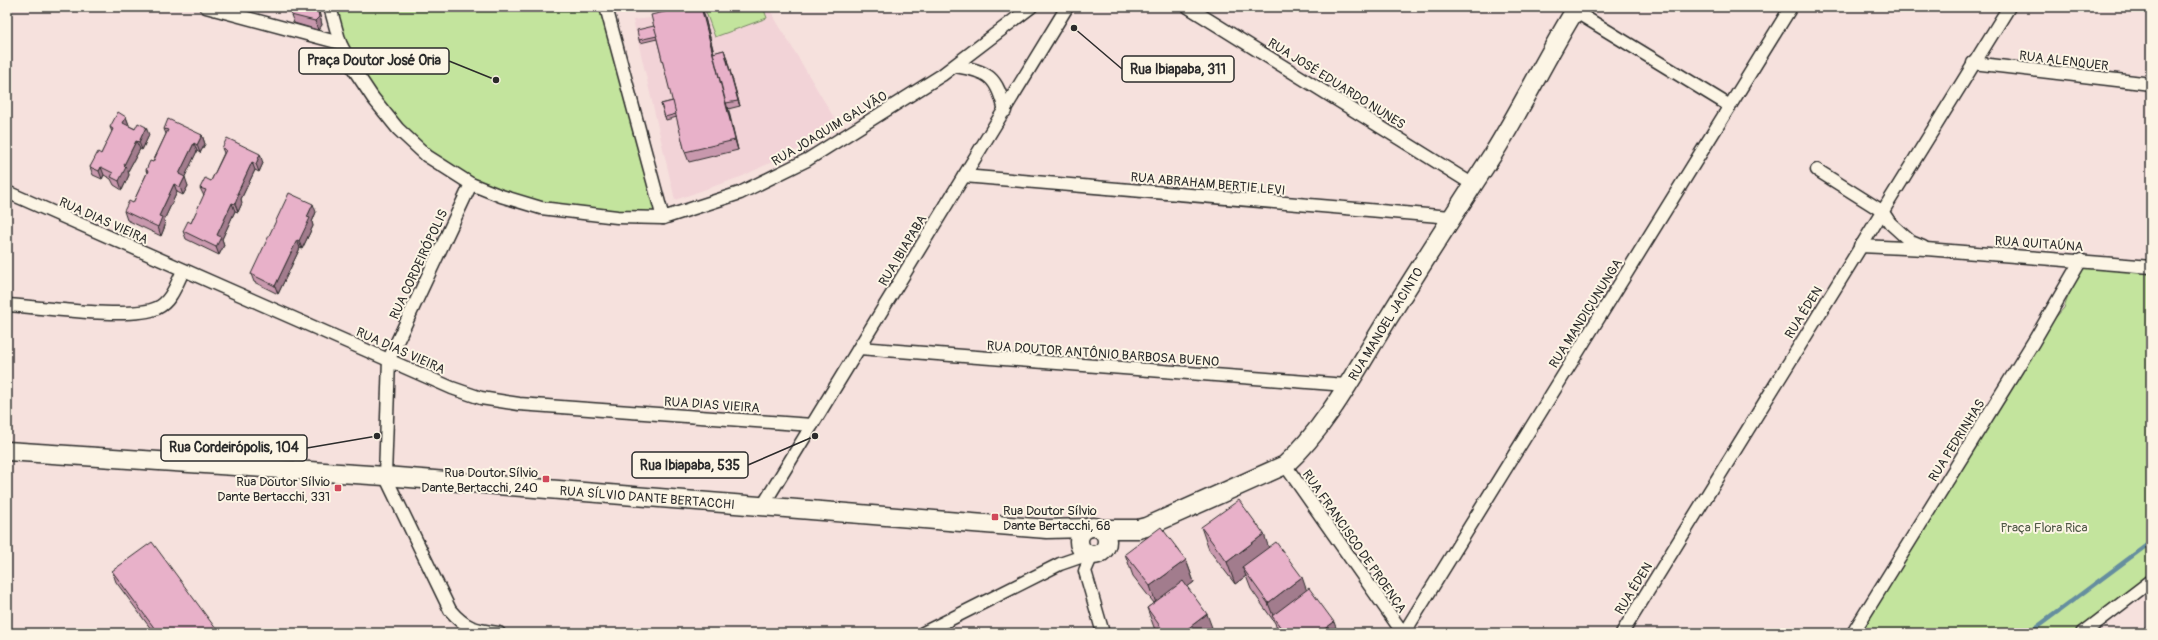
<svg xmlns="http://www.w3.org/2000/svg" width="2158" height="640" font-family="Pangolin,sans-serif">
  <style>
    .built { fill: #f2d3d7 }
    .green { fill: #c3e49d; stroke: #778864 }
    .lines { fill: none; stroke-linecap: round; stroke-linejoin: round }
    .stream { stroke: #658e9f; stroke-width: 4.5 }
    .street-casing { stroke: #2b2b2b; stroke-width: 15 }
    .secondary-casing { stroke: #2b2b2b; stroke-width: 21 }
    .street { stroke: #fcf5e5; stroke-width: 12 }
    .secondary { stroke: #fcf5e5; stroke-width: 18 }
    .wall { fill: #c898ad; stroke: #2b2b2b }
    .shaded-wall { fill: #a27c8d; stroke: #2b2b2b }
    .building { fill: #e8b1c9; stroke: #2b2b2b }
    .poi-dot { fill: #d1495b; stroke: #fcf5e5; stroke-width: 1.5 }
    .labels { text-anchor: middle; stroke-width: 4; stroke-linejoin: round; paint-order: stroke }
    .street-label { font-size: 13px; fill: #2b2b2b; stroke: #fcf5e5 }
    .poi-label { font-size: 13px; fill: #2b2b2b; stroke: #fcf5e5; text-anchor: end }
    .park-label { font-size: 13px; fill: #515948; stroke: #fcf5e5 }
    .leader { fill: none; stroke: #2b2b2b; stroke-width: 1.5 }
    .callout-dot { fill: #2b2b2b; stroke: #fcf5e5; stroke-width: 1.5 }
    .callout { fill: #fcf5e5; stroke: #2b2b2b; stroke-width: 1.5 }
    .callout-label { font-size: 14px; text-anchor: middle; font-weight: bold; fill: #2b2b2b }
  </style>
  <rect width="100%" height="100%" fill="#f6e1dd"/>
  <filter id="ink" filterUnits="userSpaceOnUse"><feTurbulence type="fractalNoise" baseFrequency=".025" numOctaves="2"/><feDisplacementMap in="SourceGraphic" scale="8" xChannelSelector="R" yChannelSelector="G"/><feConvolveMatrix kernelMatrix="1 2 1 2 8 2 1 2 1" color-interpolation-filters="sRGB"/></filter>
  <g filter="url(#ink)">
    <polygon class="built" points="696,7 768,7 839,126 815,141 743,176 675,200 633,20 667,16"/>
    <g class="green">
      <polygon points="337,7 606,7 663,216 539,206 472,183 424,151 389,117 343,43"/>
      <polygon points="704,7 763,7 767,18 715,37"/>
      <polygon points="2081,260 2151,267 2151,581 2083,633 1853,633 2034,341 2064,308"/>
    </g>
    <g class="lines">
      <polyline class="stream" points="2029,633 2151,542"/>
      <g class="street-casing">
        <g id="street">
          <polyline points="206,7 340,43"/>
          <polyline points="330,7 340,43 353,68 373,98 398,129 427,156 471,184 501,196 541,208 617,217 663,218 740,193 807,160 942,75 1031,7"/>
          <polyline points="606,7 663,218"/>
          <polyline points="1188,7 1472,184"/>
          <polyline points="1568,7 1730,106"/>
          <polyline points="1973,63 2151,84"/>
          <path d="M 955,66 C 989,71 997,77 1005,111"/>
          <polyline points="1817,170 1882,211 1890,223 1901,233 1911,242 1923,247"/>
          <polyline points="964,176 1451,217"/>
          <path d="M 471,184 L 389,359 L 385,476 L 450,610 C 466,629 476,630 499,633"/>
          <polyline points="7,192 452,388 481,398 519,404 812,425"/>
          <polyline points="1860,246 1926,249 2151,267"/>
          <path d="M 7,305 C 39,307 132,320 157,308 C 171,302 177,283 183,271"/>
          <polyline points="859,348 1346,385"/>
          <polyline points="1285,465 1403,633"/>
          <polyline points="762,507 1067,7"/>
          <polyline points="1092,555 1085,571 1103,633"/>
          <polyline points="923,633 1060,564 1089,554"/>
          <polyline points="1404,633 1791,7"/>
          <polyline points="1622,633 2009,7"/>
          <polyline points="1853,633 2034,341 2081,260"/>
          <polyline points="2083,633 2151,581"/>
        </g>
      </g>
      <g class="secondary-casing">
        <g id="secondary">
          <path id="s1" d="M 7,451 L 385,476 L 1047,529 L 1088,528"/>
          <circle cx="1093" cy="541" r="14"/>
          <path id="s2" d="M 1102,529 L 1138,529 L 1146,527 L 1285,465 C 1327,427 1359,365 1389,317 C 1423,262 1458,208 1493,154 C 1523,106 1547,55 1577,7"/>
        </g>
      </g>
      <use href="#street" class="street"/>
      <use href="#secondary" class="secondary"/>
    </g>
    <g class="wall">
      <polygon points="293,7 318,7 322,25 318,30 294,23 291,15"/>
      <polygon points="686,7 702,7 704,14 714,53 724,50 740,106 728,109 728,107 738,150 689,162 685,152 677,117 666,120 661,104 673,101 657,39 640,43 639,40 654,26"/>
      <polygon points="126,117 129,125 129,126 149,135 142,150 140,149 128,171 129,175 122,190 114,185 111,179 104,175 102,179 93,175 90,167 101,154 112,132 110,127"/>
      <polygon points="164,129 202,135 205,144 200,153 197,151 184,177 188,186 183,195 177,192 164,220 165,226 161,236 127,220 124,211 133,203 147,173 146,170 153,162 166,134"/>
      <polygon points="222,148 263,163 259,172 255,170 241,199 242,203 238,212 235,211 222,239 224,245 219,255 186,239 183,231 191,223 204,196 200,188 211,181 224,153"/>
      <polygon points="316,212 312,222 313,226 302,249 300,248 278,294 254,282 251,274"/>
      <polygon points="1201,527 1269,547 1306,590 1338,633 1278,633 1275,623 1251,589 1246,576 1235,584 1209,550"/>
      <polygon points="1125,554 1186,560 1194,582 1187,587 1214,633 1157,633 1155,630 1147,608 1154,603 1133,576"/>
      <polygon points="112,571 219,633 154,633 116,582"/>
    </g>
    <g class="shaded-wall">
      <polygon points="317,7 318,7 322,25 318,30 315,21"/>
      <polygon points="701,7 704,14 738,150 735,140"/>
      <polygon points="724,50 726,56 740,106 738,101"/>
      <polygon points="126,117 129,125 126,131 123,123"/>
      <polygon points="146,127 149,135 142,150 139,142"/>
      <polygon points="202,135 205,144 200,153 197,145"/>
      <polygon points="136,141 140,149 128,171 129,175 122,190 119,181 124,165"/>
      <polygon points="194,143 197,151 182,183 179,174"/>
      <polygon points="260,154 263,163 259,172 256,164"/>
      <polygon points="252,162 255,170 241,199 242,203 238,212 235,204 237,194"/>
      <polygon points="101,167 104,175 102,179 99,171"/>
      <polygon points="185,177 188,186 183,195 180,187"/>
      <polygon points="174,184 177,192 164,220 165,226 161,236 158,227 159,216"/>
      <polygon points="232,203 235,211 222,239 224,245 219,255 216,247 217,235"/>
      <polygon points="313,204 316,212 312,222 313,226 302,249 299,241 307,217"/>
      <polygon points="297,240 300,248 278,294 275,286"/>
      <polygon points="1264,534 1272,557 1242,567 1246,576 1235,584 1227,562"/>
      <polygon points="1186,560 1194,582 1158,609 1150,586"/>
      <polygon points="1302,577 1310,600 1274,618 1268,603"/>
      <polygon points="1207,614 1214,633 1182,633"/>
      <polygon points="1334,622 1338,633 1319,633"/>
    </g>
    <g class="building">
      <polygon points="293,7 317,7 319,17 315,21 291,15"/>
      <polygon points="686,7 701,7 735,140 685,152 651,15"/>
      <polygon points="654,26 657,36 639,40 637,30"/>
      <polygon points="724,50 738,101 726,103 713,53"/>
      <polygon points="673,101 676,114 665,117 661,104"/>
      <polygon points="118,112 126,117 123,123 135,129 138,123 146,127 139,142 136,141 124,165 126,167 119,181 111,177 113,173 101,167 99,171 90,167 98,152 101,154 113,129 110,127"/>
      <polygon points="168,119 202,135 197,145 194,143 179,174 185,177 180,187 174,184 159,216 162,217 158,227 124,211 129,201 133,203 148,171 146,170 150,161 153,162 168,130 164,129"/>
      <polygon points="227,138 260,154 256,164 252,162 237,194 239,194 235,204 232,203 217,235 221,237 216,247 183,231 188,221 191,223 206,190 200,188 205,178 211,181 226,150 222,148"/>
      <polygon points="289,193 313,204 307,217 310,218 299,241 297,240 275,286 251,274"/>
      <polygon points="1239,500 1264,534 1227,562 1201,527"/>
      <polygon points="1161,527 1186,560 1150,586 1125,554"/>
      <polygon points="152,542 219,633 158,633 112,571"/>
      <polygon points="1276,542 1302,577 1268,603 1242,567"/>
      <polygon points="1183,581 1207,614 1182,633 1165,633 1147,608"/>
      <polygon points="1309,588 1334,622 1319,633 1285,633 1272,616"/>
      <polygon points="1351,629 1354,633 1344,633"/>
    </g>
  </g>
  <g class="poi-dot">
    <rect x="542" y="475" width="8" height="8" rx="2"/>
    <rect x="334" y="484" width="8" height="8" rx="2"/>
    <rect x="991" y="513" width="8" height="8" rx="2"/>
  </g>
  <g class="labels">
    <g class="street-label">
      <text transform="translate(2064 60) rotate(7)" y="5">RUA ALENQUER</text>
      <text transform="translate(1337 83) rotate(32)" y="5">RUA JOSÉ EDUARDO NUNES</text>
      <text transform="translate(829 128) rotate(-31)" y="5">RUA JOAQUIM GALVÃO</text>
      <text transform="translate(1208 183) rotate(5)" y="5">RUA ABRAHAM BERTIE LEVI</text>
      <text transform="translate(104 220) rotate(24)" y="5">RUA DIAS VIEIRA</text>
      <text transform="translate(2039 243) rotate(4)" y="5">RUA QUITAÚNA</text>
      <text transform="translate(902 250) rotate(-59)" y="5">RUA IBIAPABA</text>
      <text transform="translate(418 264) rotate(-65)" y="5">RUA CORDEIRÓPOLIS</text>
      <text transform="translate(1803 312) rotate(-58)" y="5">RUA ÉDEN</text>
      <text transform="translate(1585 313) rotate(-58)" y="5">RUA MANDIÇUNUNGA</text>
      <text dy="5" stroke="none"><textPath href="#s2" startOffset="370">RUA MANOEL JACINTO</textPath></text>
      <text transform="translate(401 350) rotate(24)" y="5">RUA DIAS VIEIRA</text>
      <text transform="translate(1103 353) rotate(4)" y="5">RUA DOUTOR ANTÔNIO BARBOSA BUENO</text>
      <text transform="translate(712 404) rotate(4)" y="5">RUA DIAS VIEIRA</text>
      <text transform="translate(1956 440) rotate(-58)" y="5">RUA PEDRINHAS</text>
      <text dy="5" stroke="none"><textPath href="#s1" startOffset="642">RUA SÍLVIO DANTE BERTACCHI</textPath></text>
      <text transform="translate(1355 541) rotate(55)" y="5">RUA FRANCISCO DE PROENÇA</text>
      <text transform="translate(1633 588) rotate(-58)" y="5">RUA ÉDEN</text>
    </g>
    <g class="poi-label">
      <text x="538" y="477">Rua Doutor Sílvio<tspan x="538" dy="15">Dante Bertacchi, 240</tspan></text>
      <text x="330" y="486">Rua Doutor Sílvio<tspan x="330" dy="15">Dante Bertacchi, 331</tspan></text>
      <text x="1003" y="515" text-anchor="start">Rua Doutor Sílvio<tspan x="1003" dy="15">Dante Bertacchi, 68</tspan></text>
    </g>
    <g class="park-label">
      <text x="2044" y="532">Praça Flora Rica</text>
    </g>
  </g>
  <path class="leader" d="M496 80L449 61M1074 28L1122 69M377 436L307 448M815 436L748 465"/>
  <g class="callout-dot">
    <circle cx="496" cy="80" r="4"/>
    <circle cx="1074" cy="28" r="4"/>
    <circle cx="377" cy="436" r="4"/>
    <circle cx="815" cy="436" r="4"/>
  </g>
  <g class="callout">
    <rect x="299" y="48" width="150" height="26" rx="4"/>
    <rect x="1122" y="56" width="112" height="26" rx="4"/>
    <rect x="161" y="435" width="146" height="26" rx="4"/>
    <rect x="632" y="452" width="116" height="26" rx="4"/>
  </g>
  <g class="callout-label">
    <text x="374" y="65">Praça Doutor José Oria</text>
    <text x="1178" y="74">Rua Ibiapaba, 311</text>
    <text x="234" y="452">Rua Cordeirópolis, 104</text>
    <text x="690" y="470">Rua Ibiapaba, 535</text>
  </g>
  <rect width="2158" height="640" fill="none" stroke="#fcf5e5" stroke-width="24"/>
  <rect x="12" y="12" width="2134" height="616" fill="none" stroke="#2b2b2b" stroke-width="1.5" filter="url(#ink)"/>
</svg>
